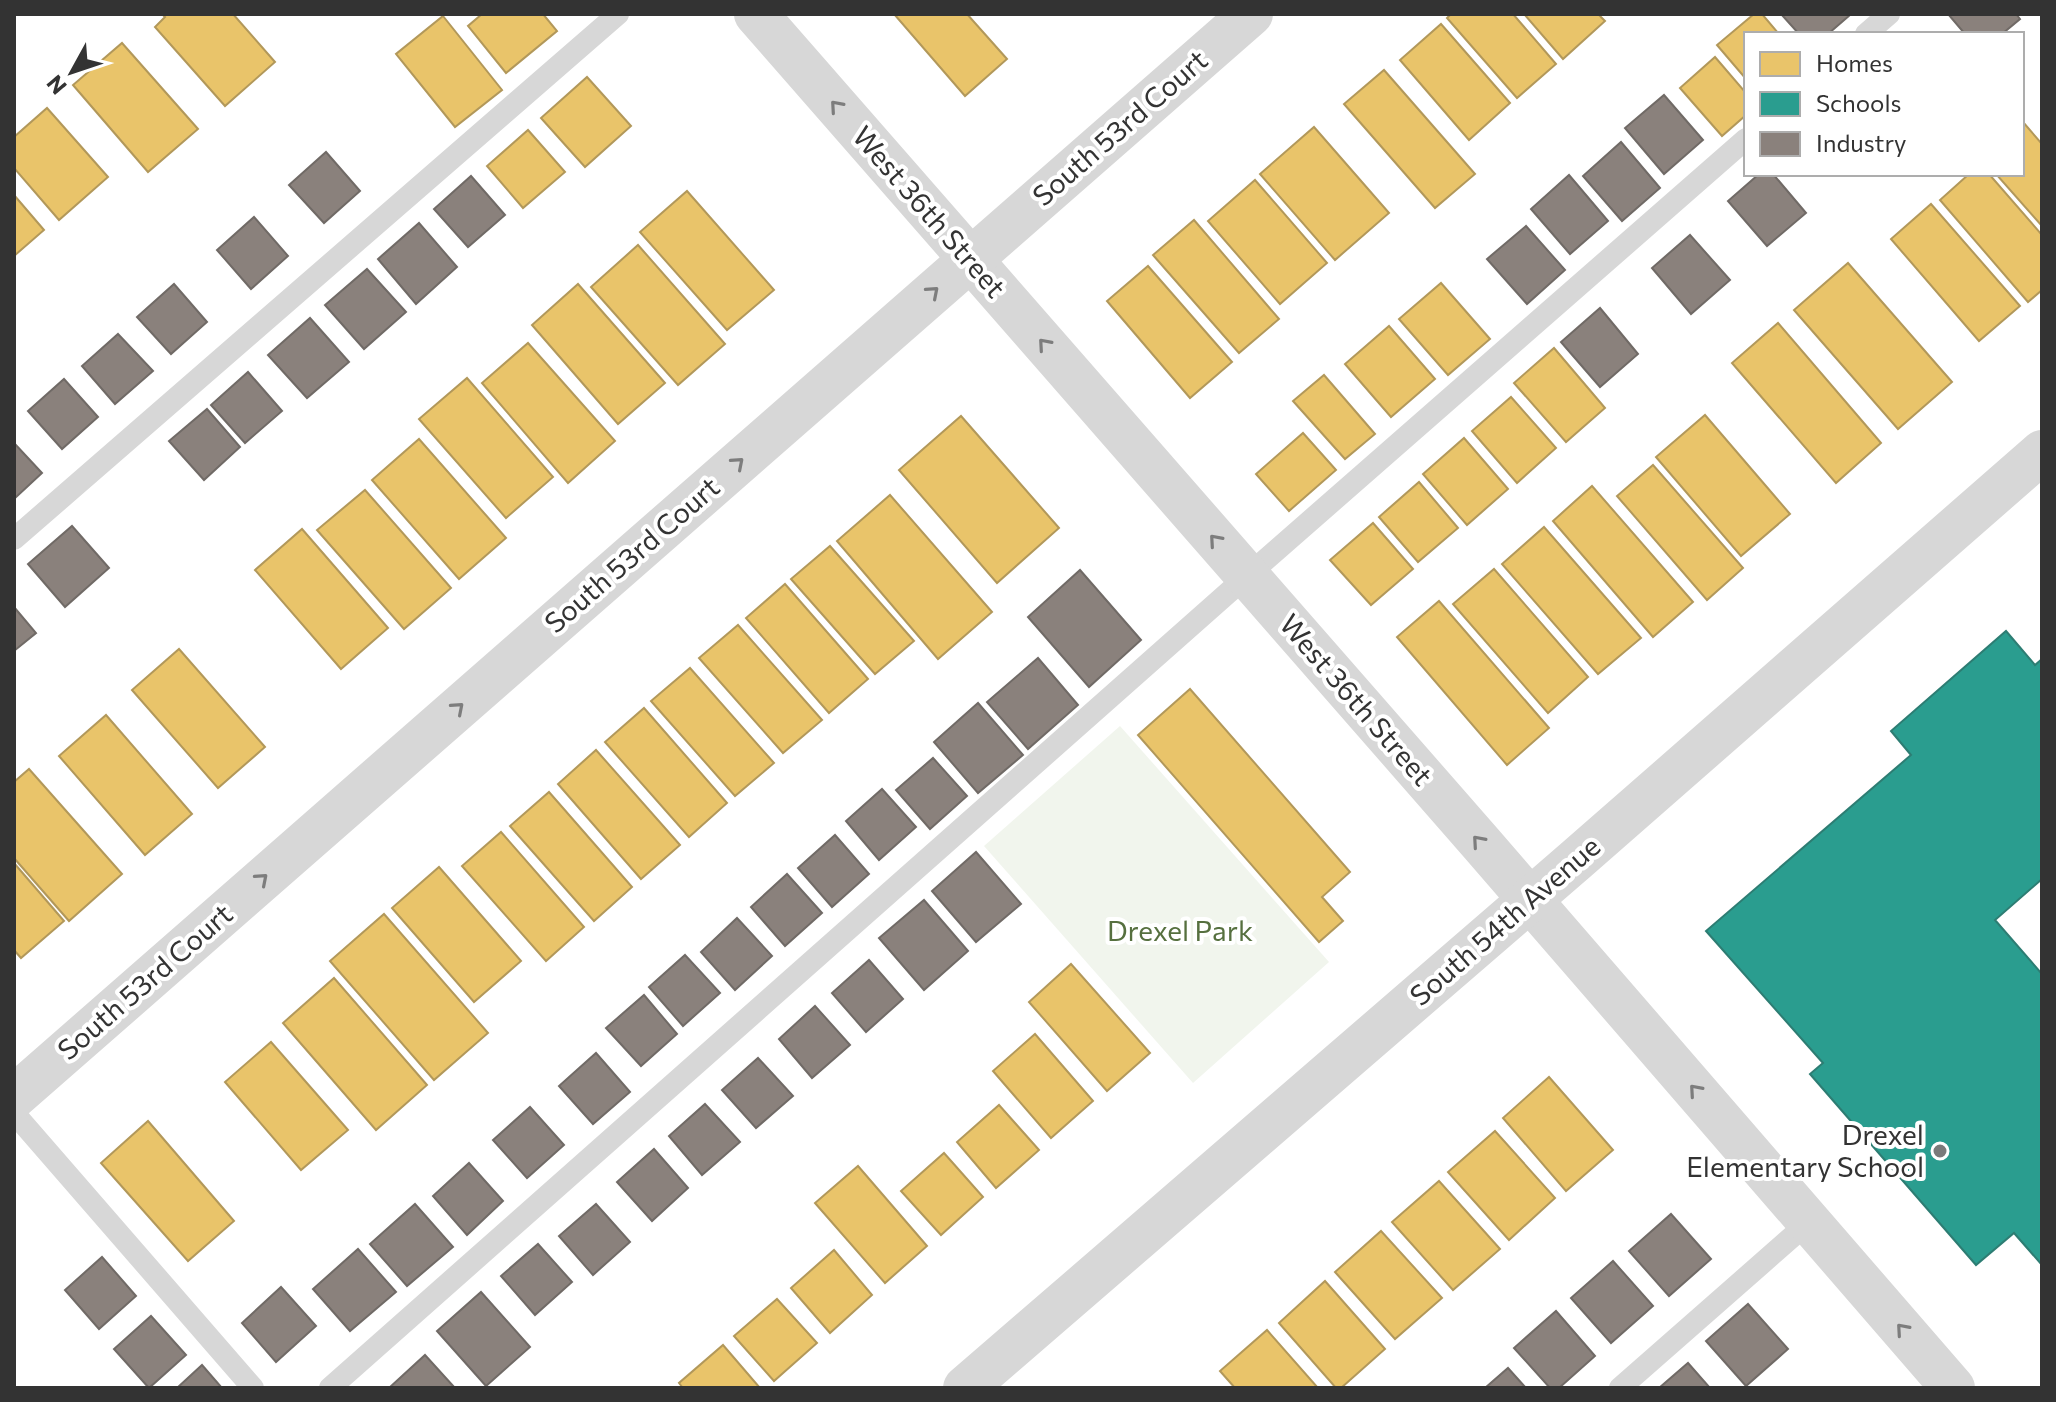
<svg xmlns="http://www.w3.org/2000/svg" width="2056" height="1402" font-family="Commissioner,sans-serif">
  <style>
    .green { fill: #f1f5ed }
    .homes { fill: #e9c46a; stroke: #b2985a; stroke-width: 2 }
    .schools { fill: #2a9d8f; stroke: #2d7d73; stroke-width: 2 }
    .industry { fill: #8a817c; stroke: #706a66; stroke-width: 2 }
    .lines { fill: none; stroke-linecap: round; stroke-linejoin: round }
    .lane { stroke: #d7d7d7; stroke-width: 22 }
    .street { stroke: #d7d7d7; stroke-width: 44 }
    .oneway { stroke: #7d7d7d }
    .poi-dot { fill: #7a7a7a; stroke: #fff; stroke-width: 3 }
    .labels { text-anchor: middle; stroke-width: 8; stroke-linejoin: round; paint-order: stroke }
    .street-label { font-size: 28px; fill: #333; stroke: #fff }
    .park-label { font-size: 28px; fill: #56703f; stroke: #fff }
    .poi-label { font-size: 28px; fill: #333; stroke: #fff; text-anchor: end }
  </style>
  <rect width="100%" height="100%" fill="#fff"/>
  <polygon class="green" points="1120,726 1329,962 1193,1083 984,846"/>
  <g class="homes">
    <polygon points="162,14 233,14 275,62 225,106 155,27 165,17"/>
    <polygon points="482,14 543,14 557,31 506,73 468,26"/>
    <polygon points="894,14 967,14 1007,59 965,96"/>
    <polygon points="1451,14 1513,14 1556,64 1517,98 1447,18"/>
    <polygon points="1524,14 1598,14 1605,21 1563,59"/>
    <polygon points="1754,14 1762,14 1779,34 1746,34 1746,79 1717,45"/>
    <polygon points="443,16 502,90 455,127 396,54"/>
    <polygon points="1441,24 1510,103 1469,140 1400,60"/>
    <polygon points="122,43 198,129 148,172 73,85"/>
    <polygon points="1715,57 1746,93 1746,115 1722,136 1680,88"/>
    <polygon points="1384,70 1475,174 1435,208 1344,104"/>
    <polygon points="587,77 631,126 585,167 541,118"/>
    <polygon points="47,108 108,177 59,220 14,168 14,137"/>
    <polygon points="2023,122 2042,144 2042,226 1996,174 2022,174"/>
    <polygon points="1314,127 1389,213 1335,260 1260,174"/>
    <polygon points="528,130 565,172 523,208 487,166"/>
    <polygon points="1969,174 1989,174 2042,235 2042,290 2028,302 1940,200"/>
    <polygon points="1255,180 1327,263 1280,304 1208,221"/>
    <polygon points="687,191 774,290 727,330 640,232"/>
    <polygon points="14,195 44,230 14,256"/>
    <polygon points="1931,204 2020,306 1979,341 1891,239"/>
    <polygon points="1194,220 1279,319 1239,353 1153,255"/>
    <polygon points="638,245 725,344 678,385 591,287"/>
    <polygon points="1848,263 1952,382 1898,429 1794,310"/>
    <polygon points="1148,266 1232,362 1190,398 1107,301"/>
    <polygon points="1441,283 1490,339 1448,375 1399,319"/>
    <polygon points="578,284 665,383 618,424 532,325"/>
    <polygon points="1778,323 1881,443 1836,483 1732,363"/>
    <polygon points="1389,326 1435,379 1391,417 1345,364"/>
    <polygon points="528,343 615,441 568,483 482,383"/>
    <polygon points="1554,348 1605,408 1566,442 1514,383"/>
    <polygon points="1324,375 1375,434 1345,459 1293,401"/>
    <polygon points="467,378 553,477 506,518 419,419"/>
    <polygon points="1511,397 1556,448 1517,483 1472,431"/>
    <polygon points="1705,415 1790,514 1741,556 1656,457"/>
    <polygon points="961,416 1059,528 997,583 899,470"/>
    <polygon points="1303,433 1336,470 1289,511 1256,474"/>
    <polygon points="1464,438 1508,489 1467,525 1423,474"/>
    <polygon points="419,439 506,538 459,579 372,480"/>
    <polygon points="1653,465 1743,568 1707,600 1617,496"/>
    <polygon points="1419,482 1458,528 1418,562 1379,517"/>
    <polygon points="1592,486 1693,602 1653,637 1553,521"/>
    <polygon points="365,490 451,588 404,629 317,530"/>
    <polygon points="890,495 992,612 938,659 837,541"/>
    <polygon points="1373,523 1413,569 1371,605 1330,560"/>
    <polygon points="1544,527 1641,638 1598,674 1502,564"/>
    <polygon points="302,529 388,628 341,669 255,570"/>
    <polygon points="830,546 914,641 875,674 791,579"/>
    <polygon points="1494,569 1588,677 1548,713 1453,604"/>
    <polygon points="785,584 868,679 829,713 746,618"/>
    <polygon points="1439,601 1549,728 1507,765 1397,637"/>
    <polygon points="738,625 822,720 783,753 699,658"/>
    <polygon points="179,649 265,747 218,788 132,690"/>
    <polygon points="690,668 774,763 735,796 651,701"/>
    <polygon points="1190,689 1350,872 1322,897 1343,921 1319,942 1138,735"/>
    <polygon points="644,708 727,803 689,837 605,742"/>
    <polygon points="106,715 192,814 145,855 59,756"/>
    <polygon points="596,750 680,845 641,879 558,784"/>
    <polygon points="29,769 122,874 69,921 14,858 14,782"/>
    <polygon points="549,792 632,887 594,921 510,826"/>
    <polygon points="501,832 584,927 546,961 462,866"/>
    <polygon points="14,863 64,921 21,958 14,950"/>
    <polygon points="439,867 521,961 474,1002 392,908"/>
    <polygon points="384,914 488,1033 434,1080 330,961"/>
    <polygon points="1071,964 1150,1053 1107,1091 1029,1002"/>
    <polygon points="334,978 427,1085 376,1130 283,1023"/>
    <polygon points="1035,1034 1093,1101 1051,1138 993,1071"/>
    <polygon points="271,1042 348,1130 301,1170 225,1082"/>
    <polygon points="1549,1077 1613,1150 1566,1191 1503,1118"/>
    <polygon points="999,1105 1039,1150 996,1188 957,1142"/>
    <polygon points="148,1121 234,1221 188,1261 101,1163"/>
    <polygon points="1495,1131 1555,1198 1509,1240 1448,1172"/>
    <polygon points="944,1153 983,1197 941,1235 901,1191"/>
    <polygon points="858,1166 927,1246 885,1283 815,1203"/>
    <polygon points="1439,1181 1500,1249 1453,1290 1392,1222"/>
    <polygon points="1381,1231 1442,1298 1395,1339 1335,1272"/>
    <polygon points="834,1250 872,1295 830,1333 791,1288"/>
    <polygon points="1325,1281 1385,1349 1341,1388 1336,1388 1279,1323"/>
    <polygon points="777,1299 817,1343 774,1381 734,1336"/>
    <polygon points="1267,1330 1318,1388 1235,1388 1220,1371"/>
    <polygon points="723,1345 760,1388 683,1388 679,1383"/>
  </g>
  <polygon class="schools" points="2006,631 2035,665 2042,659 2042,879 1995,920 2042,974 2042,1265 2014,1233 1976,1265 1810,1074 1823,1063 1706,931 1911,755 1891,731"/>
  <g class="industry">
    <polygon points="1781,14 1849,14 1850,15 1828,34 1799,34"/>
    <polygon points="1948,14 2016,14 2020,19 2002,34 1965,34"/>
    <polygon points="1664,95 1703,140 1664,174 1625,128"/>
    <polygon points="1621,142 1660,188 1622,221 1583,176"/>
    <polygon points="326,152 360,191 324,223 289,185"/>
    <polygon points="1759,174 1773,174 1806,213 1767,246 1728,201"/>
    <polygon points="1569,175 1608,221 1570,254 1531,209"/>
    <polygon points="471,176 505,215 468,247 434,209"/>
    <polygon points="254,217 288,256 251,289 217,250"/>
    <polygon points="419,223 457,267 416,304 378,259"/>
    <polygon points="1526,226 1565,270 1527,304 1487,259"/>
    <polygon points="1690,235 1730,280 1691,314 1652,268"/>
    <polygon points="367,269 406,312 364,349 325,305"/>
    <polygon points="174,284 207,322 171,354 137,317"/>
    <polygon points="1600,308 1638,354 1600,387 1561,342"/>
    <polygon points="310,318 349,362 307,398 268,355"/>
    <polygon points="118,334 153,371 115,404 82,366"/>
    <polygon points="248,372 282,411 245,443 211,405"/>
    <polygon points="64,379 98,417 62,449 28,411"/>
    <polygon points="207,409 240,447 204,480 169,441"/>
    <polygon points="14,443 42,473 14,499"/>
    <polygon points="72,526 109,568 65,607 28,564"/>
    <polygon points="1080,570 1141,640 1089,687 1028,617"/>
    <polygon points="14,607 36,633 14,651"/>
    <polygon points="1038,658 1078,705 1028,749 987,702"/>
    <polygon points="978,703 1023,755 978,793 934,742"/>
    <polygon points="933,758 967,796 930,829 896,790"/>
    <polygon points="882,789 916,827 879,860 846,821"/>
    <polygon points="835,835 869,874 832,907 798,868"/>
    <polygon points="976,852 1021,904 976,942 932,891"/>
    <polygon points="787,874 822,913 785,946 751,907"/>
    <polygon points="924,900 968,951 924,990 879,938"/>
    <polygon points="737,918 772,956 735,990 701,952"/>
    <polygon points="685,955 720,993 683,1026 649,987"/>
    <polygon points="869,960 903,999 866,1032 832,993"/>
    <polygon points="644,995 677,1034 641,1066 606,1028"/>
    <polygon points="815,1006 850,1045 812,1078 779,1039"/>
    <polygon points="596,1053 630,1092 593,1124 559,1086"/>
    <polygon points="758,1058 793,1096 756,1128 722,1090"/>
    <polygon points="705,1104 740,1142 702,1175 669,1136"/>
    <polygon points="530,1107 564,1145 527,1178 493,1140"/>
    <polygon points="654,1149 688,1188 652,1221 617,1182"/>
    <polygon points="469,1163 503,1201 467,1235 433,1196"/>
    <polygon points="415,1204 453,1247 407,1286 370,1244"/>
    <polygon points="596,1204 630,1242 593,1275 559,1236"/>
    <polygon points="1671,1214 1711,1259 1669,1296 1629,1251"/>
    <polygon points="538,1244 572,1282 535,1315 501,1276"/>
    <polygon points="358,1249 396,1292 350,1331 313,1289"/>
    <polygon points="102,1257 136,1296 99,1329 65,1290"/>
    <polygon points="1613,1261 1653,1306 1611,1343 1571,1298"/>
    <polygon points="281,1287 316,1326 276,1362 242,1323"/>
    <polygon points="481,1292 530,1347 486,1386 437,1331"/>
    <polygon points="1748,1304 1788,1349 1746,1386 1706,1341"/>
    <polygon points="1556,1311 1595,1356 1559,1388 1550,1388 1514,1348"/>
    <polygon points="151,1316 186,1355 149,1388 114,1349"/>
    <polygon points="425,1355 455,1388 389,1388"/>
    <polygon points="1688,1363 1710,1388 1659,1388"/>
    <polygon points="202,1365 222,1388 177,1388"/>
    <polygon points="1508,1368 1526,1388 1485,1388"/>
  </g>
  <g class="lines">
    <g class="lane">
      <polyline points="1866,34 1889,14"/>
      <polyline points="14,539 618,14"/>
      <polyline points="14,1113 253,1388"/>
      <polyline points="330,1388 1247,576 1746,139"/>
      <polyline points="1620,1388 1809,1222"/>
    </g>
    <g class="street">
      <polyline points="756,14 1480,842 1953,1388"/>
      <polyline points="14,1097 1251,14"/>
      <polyline points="965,1388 1577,859 2042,452"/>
    </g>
  </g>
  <defs><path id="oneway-chevron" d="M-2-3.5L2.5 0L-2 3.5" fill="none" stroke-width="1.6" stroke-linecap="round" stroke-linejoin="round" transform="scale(2)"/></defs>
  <g class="oneway">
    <use href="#oneway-chevron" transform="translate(836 106) rotate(-131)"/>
    <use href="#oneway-chevron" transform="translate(933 292) rotate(-41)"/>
    <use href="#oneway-chevron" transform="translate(1044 344) rotate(-131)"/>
    <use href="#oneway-chevron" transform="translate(738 463) rotate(-41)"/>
    <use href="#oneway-chevron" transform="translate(1215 540) rotate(-131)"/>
    <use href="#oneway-chevron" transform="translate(458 708) rotate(-41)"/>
    <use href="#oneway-chevron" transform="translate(1478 841) rotate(-131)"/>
    <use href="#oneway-chevron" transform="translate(262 879) rotate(-41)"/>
    <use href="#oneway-chevron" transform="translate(1695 1090) rotate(-131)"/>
    <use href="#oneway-chevron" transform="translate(1902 1329) rotate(-131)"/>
  </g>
  <circle class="poi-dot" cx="1940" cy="1151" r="8"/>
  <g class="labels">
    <g class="street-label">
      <text transform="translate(1120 128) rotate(-41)" y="10">South 53rd Court</text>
      <text transform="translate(929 212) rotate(49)" y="10">West 36th Street</text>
      <text transform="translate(632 555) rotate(-41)" y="10">South 53rd Court</text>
      <text transform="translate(1356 700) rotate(49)" y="10">West 36th Street</text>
      <text transform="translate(1505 921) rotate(-41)" y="10">South 54th Avenue</text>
      <text transform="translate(145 982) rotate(-41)" y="10">South 53rd Court</text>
    </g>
    <g class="park-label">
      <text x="1180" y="941">Drexel Park</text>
    </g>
    <g class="poi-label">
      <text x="1924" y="1145">Drexel<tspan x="1924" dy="32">Elementary School</tspan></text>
    </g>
  </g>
  <rect width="2056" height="1402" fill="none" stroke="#333333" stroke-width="32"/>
  <rect x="1744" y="32" width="280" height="144" fill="#ffffff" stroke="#adadad" stroke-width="2"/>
  <rect x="1760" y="52" width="40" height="24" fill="#e9c46a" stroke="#adadad" stroke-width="2"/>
  <text x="1816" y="72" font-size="24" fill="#333333">Homes</text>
  <rect x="1760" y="92" width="40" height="24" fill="#2a9d8f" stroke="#adadad" stroke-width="2"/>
  <text x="1816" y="112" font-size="24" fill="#333333">Schools</text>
  <rect x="1760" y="132" width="40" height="24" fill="#8a817c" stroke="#adadad" stroke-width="2"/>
  <text x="1816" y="152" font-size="24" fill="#333333">Industry</text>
  <g transform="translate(72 72) rotate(230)" stroke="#ffffff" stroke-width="6" paint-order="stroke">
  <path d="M0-6L14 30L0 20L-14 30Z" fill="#333333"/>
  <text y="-12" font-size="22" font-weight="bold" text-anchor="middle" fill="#333333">N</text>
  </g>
</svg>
